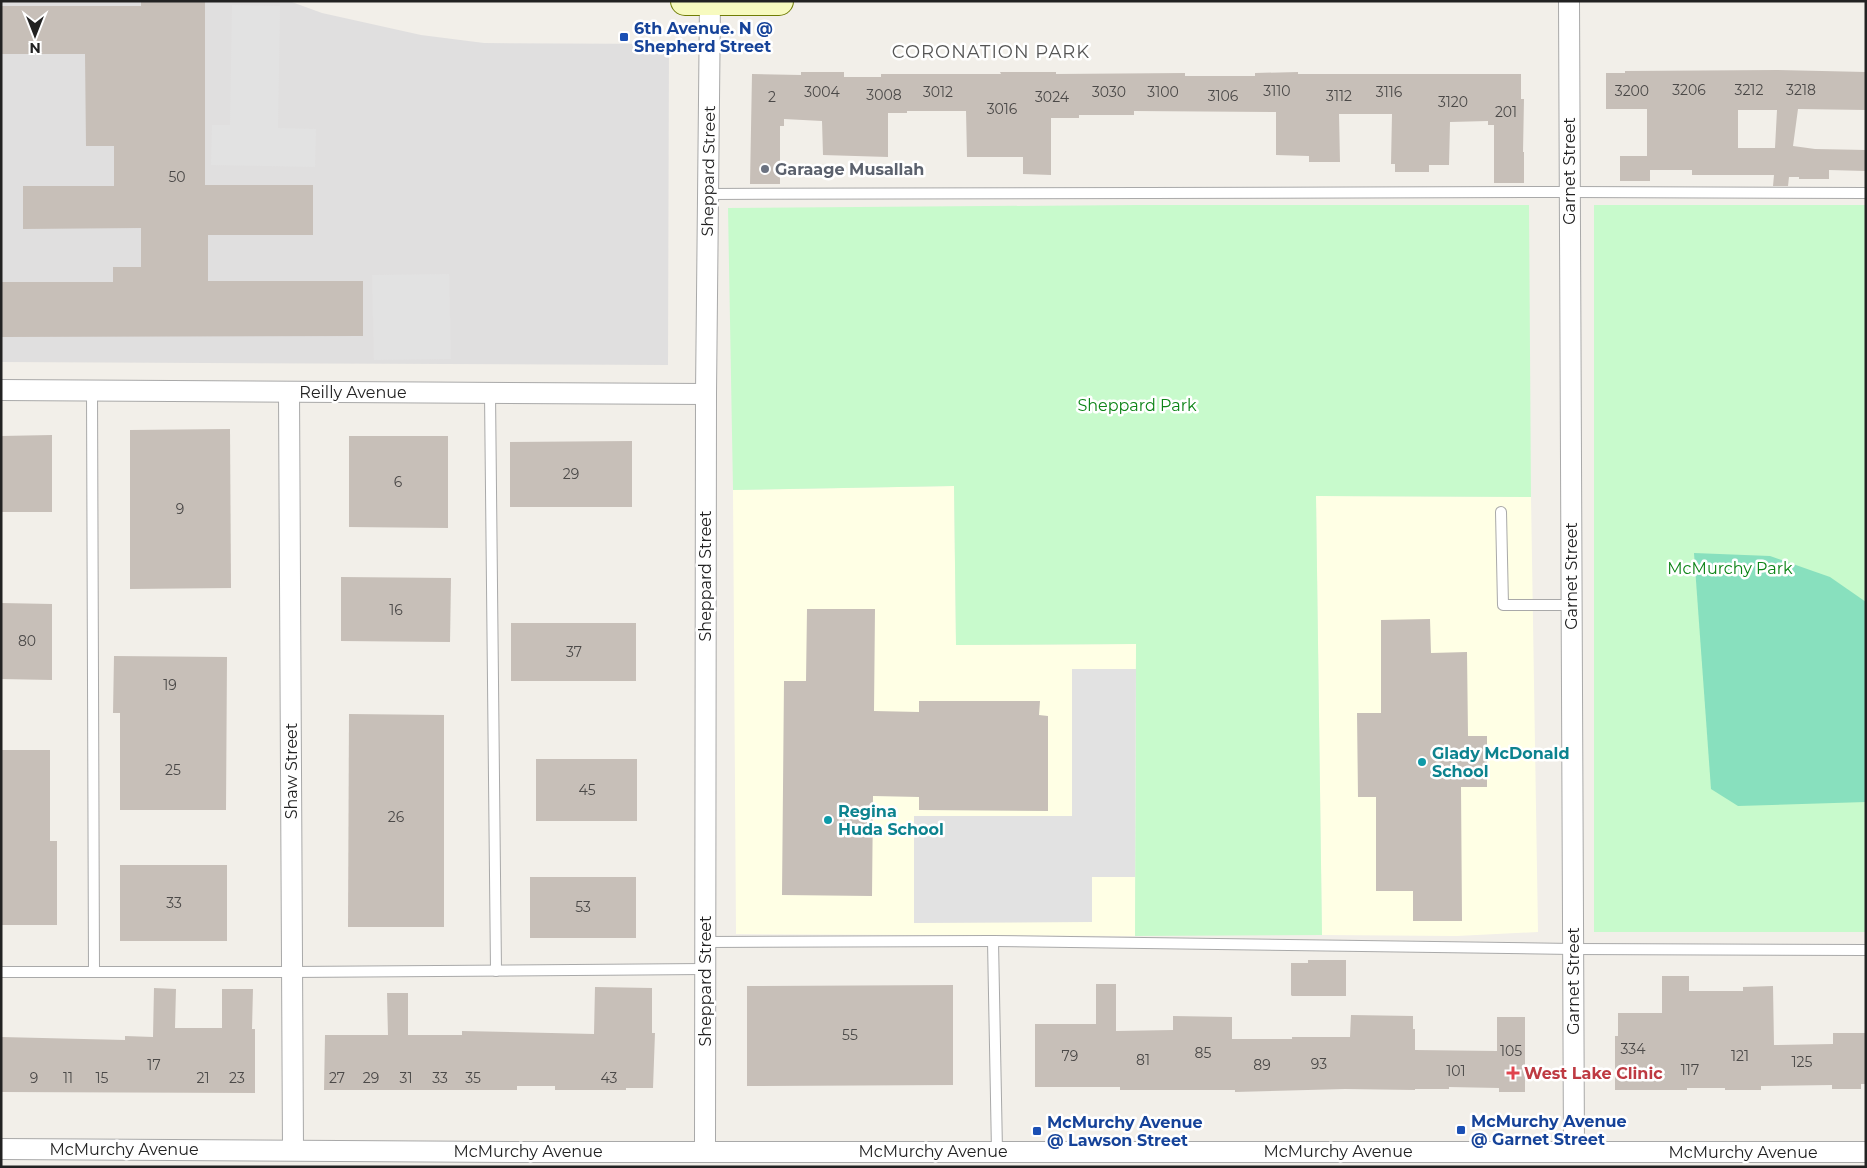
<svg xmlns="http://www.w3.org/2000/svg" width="1867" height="1168" font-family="Montserrat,sans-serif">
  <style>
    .residential { fill: #e0dfdf }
    .education { fill: #ffffe5 }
    .park { fill: #c8facc }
    .pitch { fill: #88e0be }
    .parking { fill: #e2e2e2 }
    .building { fill: #c7bfb8; fill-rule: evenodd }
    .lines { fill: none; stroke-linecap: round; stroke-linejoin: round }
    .lane-casing { stroke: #a9a9a9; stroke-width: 12 }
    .street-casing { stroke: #a9a9a9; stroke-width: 22 }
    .secondary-casing { stroke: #707d05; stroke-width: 30 }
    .lane { stroke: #fff; stroke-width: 10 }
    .street { stroke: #fff; stroke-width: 20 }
    .secondary { stroke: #f7fabf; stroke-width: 28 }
    .transit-dot { fill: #1a4fb4; stroke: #fff; stroke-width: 2 }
    .worship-dot { fill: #6b7280; stroke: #fff; stroke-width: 2 }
    .culture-dot { fill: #0f9aa8; stroke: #fff; stroke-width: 2 }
    .health-dot { fill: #e0444e; stroke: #fff; stroke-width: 2 }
    .labels { text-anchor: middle; stroke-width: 5; stroke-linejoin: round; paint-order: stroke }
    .number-label { font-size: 14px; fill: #4b4948 }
    .transit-label { font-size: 16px; font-weight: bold; fill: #164399; stroke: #fff; text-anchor: start }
    .worship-label { font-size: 16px; font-weight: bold; fill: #5b616d; stroke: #fff; text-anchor: start }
    .street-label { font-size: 16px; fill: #222; stroke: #fff }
    .park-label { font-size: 16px; fill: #0c8416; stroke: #fff }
    .culture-label { font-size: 16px; font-weight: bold; fill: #0d838f; stroke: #fff; text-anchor: start }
    .health-label { font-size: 16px; font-weight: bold; fill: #be3a42; stroke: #fff; text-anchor: start }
    .neighbourhood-label { font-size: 18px; letter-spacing: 1px; fill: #555; stroke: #fff }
  </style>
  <rect width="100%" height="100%" fill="#f2efe9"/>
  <polygon class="residential" points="1,1 289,1 322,13 421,35 484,43 669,44 668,365 1,362"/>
  <g class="education">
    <polygon points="954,486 956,645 1136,644 1135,936 736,934 733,490"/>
    <polygon points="1316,496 1531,497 1538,932 1457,936 1322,935"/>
  </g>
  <g class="park">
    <polygon points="1136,205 1529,205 1531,497 1316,496 1322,935 1135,936 1136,644 956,645 954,486 733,490 728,208"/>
    <rect x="1594" y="205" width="272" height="727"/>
  </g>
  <polygon class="pitch" points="1694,553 1770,556 1830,577 1866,602 1866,802 1738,806 1711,789"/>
  <g class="parking">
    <polygon points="232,5 280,6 278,128 316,129 315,167 211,165 212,125 230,125"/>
    <polygon points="449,274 451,359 374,360 372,275"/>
    <polygon points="1072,669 1136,669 1135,877 1092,877 1092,922 914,923 914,816 1072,816"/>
  </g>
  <g class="building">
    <polygon points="141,1 205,1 205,185 313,185 313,235 208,235 208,281 363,281 363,336 1,337 1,282 113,282 113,267 141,267 141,228 23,229 23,186 114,186 114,146 86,146 85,54 1,54 1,6 141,6"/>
    <path d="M 1776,70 L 1866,72 L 1866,110 L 1798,109 L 1793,146 L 1815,149 L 1866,150 L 1866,171 L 1829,170 L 1829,179 L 1799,179 L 1799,177 L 1789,177 L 1788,186 L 1773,186 L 1774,175 L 1692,175 L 1692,170 L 1650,170 L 1650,181 L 1620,181 L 1620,156 L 1647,156 L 1647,109 L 1606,109 L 1606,73 L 1625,73 L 1625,71 ZM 1738,110 L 1777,110 L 1775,148 L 1738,148 Z"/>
    <polygon points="801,72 844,72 844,77 881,77 881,74 1001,74 1000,72 1056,72 1056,74 1185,73 1185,76 1255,76 1255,73 1298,72 1298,74 1521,74 1521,99 1524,99 1523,152 1524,152 1524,183 1494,183 1494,125 1488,125 1488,121 1450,122 1449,165 1429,165 1429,172 1395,172 1395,164 1391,164 1392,114 1339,114 1340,162 1309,162 1309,156 1276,155 1276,112 1134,111 1134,115 1079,115 1079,118 1051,118 1051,175 1023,174 1023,157 967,157 966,111 907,111 907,113 888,113 888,157 823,155 822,121 784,119 784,126 780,126 780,184 750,184 752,74 801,75"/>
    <polygon points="230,429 231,588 130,589 130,430"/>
    <polygon points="52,435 52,512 1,512 1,436"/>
    <polygon points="349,436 448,436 448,528 349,527"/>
    <polygon points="632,441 632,507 510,507 510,442"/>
    <polygon points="341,577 451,578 450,642 341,641"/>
    <polygon points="1,603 52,604 52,680 1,679"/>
    <polygon points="807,609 875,609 874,711 919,712 919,701 1040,701 1039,715 1048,716 1048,811 919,810 919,797 873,796 872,896 782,895 784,681 806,681"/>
    <polygon points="1430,619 1431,653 1467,652 1468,736 1487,736 1487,787 1461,787 1462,921 1413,921 1413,891 1376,891 1376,797 1358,797 1357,713 1381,713 1381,620"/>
    <rect x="511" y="623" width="125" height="58"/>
    <polygon points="114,656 227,657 226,810 120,810 120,713 113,713"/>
    <polygon points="349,714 444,715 444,927 348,927"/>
    <polygon points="1,750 50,750 50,841 57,841 57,925 1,925"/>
    <rect x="536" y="759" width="101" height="62"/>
    <rect x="120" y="865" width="107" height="76"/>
    <rect x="530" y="877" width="106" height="61"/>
    <polygon points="1308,960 1346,960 1346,996 1292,996 1291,995 1291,963 1308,963"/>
    <polygon points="1662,976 1689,976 1689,991 1743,991 1743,987 1773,986 1774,1045 1833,1044 1833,1033 1866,1033 1866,1084 1861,1084 1861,1089 1832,1089 1832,1085 1761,1086 1761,1090 1725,1090 1725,1088 1687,1088 1687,1090 1615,1090 1615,1036 1618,1036 1618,1013 1662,1013"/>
    <polygon points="1096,984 1116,984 1116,1031 1173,1030 1173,1016 1232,1017 1232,1039 1292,1039 1292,1037 1350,1037 1351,1015 1413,1016 1413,1029 1415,1029 1415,1050 1497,1051 1497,1017 1525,1017 1525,1092 1499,1092 1499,1088 1449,1087 1449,1089 1415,1089 1415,1090 1345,1089 1235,1092 1235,1090 1120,1090 1120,1087 1035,1087 1035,1024 1096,1024"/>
    <polygon points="953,985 953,1085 747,1086 747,986"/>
    <polygon points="595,987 652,988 652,1033 655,1033 653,1088 626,1088 626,1090 555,1090 555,1086 517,1086 517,1090 324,1090 325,1035 388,1035 387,993 408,993 408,1035 462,1035 462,1031 594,1034"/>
    <polygon points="154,988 176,989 175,1028 222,1028 222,989 253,989 252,1029 255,1029 255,1093 1,1092 1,1037 125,1040 125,1036 153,1037"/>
  </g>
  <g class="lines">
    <g class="lane-casing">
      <g id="lane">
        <polyline points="708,194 1570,192 1866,193"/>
        <polyline points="92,390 94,972"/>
        <polyline points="490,393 496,971"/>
        <polyline points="1501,512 1503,605 1572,605"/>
        <polyline points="993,941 997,1151"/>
        <polyline points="705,942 993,941 1573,949 1866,950"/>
        <polyline points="1,972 292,972 705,969"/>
      </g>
    </g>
    <g class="street-casing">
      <g id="street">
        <polyline points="1569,1 1574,1151"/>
        <polyline points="1,390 706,394"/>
        <polyline points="289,392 293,1150"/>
        <polyline points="1,1149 520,1152 1866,1152"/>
        <polyline points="705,1151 706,394 710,2"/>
      </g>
    </g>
    <g class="secondary-casing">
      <polyline id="secondary" points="685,1 779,1"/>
    </g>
    <use href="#lane" class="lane"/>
    <use href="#street" class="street"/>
    <use href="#secondary" class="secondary"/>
  </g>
  <g class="transit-dot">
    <rect x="619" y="32" width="10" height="10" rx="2.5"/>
    <rect x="1456" y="1125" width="10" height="10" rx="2.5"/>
    <rect x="1032" y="1126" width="10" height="10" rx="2.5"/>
  </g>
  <circle class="worship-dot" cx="765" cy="169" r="5"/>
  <g class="culture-dot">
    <circle cx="1422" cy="762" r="5"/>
    <circle cx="828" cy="820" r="5"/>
  </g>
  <path class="health-dot" d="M1510.5 1065.5h5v5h5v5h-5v5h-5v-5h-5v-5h5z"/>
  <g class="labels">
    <g class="number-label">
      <text x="1689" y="95">3206</text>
      <text x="1749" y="95">3212</text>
      <text x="1801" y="95">3218</text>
      <text x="1277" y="96">3110</text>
      <text x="1632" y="96">3200</text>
      <text x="822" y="97">3004</text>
      <text x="938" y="97">3012</text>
      <text x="1109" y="97">3030</text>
      <text x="1163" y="97">3100</text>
      <text x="1389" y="97">3116</text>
      <text x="884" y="100">3008</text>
      <text x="1223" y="101">3106</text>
      <text x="1339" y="101">3112</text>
      <text x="772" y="102">2</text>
      <text x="1052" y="102">3024</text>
      <text x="1453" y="107">3120</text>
      <text x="1002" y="114">3016</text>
      <text x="1506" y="117">201</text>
      <text x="177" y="182">50</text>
      <text x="571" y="479">29</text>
      <text x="398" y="487">6</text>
      <text x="180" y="514">9</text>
      <text x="396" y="615">16</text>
      <text x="27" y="646">80</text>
      <text x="574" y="657">37</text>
      <text x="170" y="690">19</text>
      <text x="173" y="775">25</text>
      <text x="587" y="795">45</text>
      <text x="396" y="822">26</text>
      <text x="174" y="908">33</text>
      <text x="583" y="912">53</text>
      <text x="850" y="1040">55</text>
      <text x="1633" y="1054">334</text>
      <text x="1511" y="1056">105</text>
      <text x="1203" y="1058">85</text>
      <text x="1070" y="1061">79</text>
      <text x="1740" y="1061">121</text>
      <text x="1143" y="1065">81</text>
      <text x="1802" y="1067">125</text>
      <text x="1319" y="1069">93</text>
      <text x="154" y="1070">17</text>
      <text x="1262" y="1070">89</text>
      <text x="1690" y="1075">117</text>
      <text x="1456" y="1076">101</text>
      <text x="34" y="1083">9</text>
      <text x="68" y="1083">11</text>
      <text x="102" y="1083">15</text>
      <text x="203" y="1083">21</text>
      <text x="237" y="1083">23</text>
      <text x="337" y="1083">27</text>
      <text x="371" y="1083">29</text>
      <text x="406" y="1083">31</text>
      <text x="440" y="1083">33</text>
      <text x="473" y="1083">35</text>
      <text x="609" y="1083">43</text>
    </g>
    <g class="transit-label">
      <text x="634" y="34">6th Avenue. N @<tspan x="634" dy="18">Shepherd Street</tspan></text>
      <text x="1471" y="1127">McMurchy Avenue<tspan x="1471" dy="18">@ Garnet Street</tspan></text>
      <text x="1047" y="1128">McMurchy Avenue<tspan x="1047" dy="18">@ Lawson Street</tspan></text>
    </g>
    <g class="worship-label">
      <text x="775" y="175">Garaage Musallah</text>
    </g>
    <g class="street-label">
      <text transform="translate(708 171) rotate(-89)" y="6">Sheppard Street</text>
      <text transform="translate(1569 171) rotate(-90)" y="6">Garnet Street</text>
      <text x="353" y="398">Reilly Avenue</text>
      <text transform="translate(705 576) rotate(-90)" y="6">Sheppard Street</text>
      <text transform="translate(1571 576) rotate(-90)" y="6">Garnet Street</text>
      <text transform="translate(291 771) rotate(-90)" y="6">Shaw Street</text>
      <text transform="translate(705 981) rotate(-90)" y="6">Sheppard Street</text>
      <text transform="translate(1573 981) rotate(-90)" y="6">Garnet Street</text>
      <text x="124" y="1155">McMurchy Avenue</text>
      <text x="528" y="1157">McMurchy Avenue</text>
      <text x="933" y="1157">McMurchy Avenue</text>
      <text x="1338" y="1157">McMurchy Avenue</text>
      <text x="1743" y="1158">McMurchy Avenue</text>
    </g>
    <g class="park-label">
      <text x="1137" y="411">Sheppard Park</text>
      <text x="1730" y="574">McMurchy Park</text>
    </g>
    <g class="culture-label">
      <text x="1432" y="759">Glady McDonald<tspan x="1432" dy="18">School</tspan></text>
      <text x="838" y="817">Regina<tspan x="838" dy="18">Huda School</tspan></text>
    </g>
    <g class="health-label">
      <text x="1524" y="1079">West Lake Clinic</text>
    </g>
    <g class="neighbourhood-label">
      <text x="991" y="58">CORONATION PARK</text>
    </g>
  </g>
  <rect width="1867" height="1168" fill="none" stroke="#222222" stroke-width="5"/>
  <g transform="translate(35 35) rotate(180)" stroke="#ffffff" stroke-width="4" paint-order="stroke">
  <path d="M0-4L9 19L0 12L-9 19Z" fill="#222222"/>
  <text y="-8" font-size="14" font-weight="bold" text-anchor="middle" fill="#222222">N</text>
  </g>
</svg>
